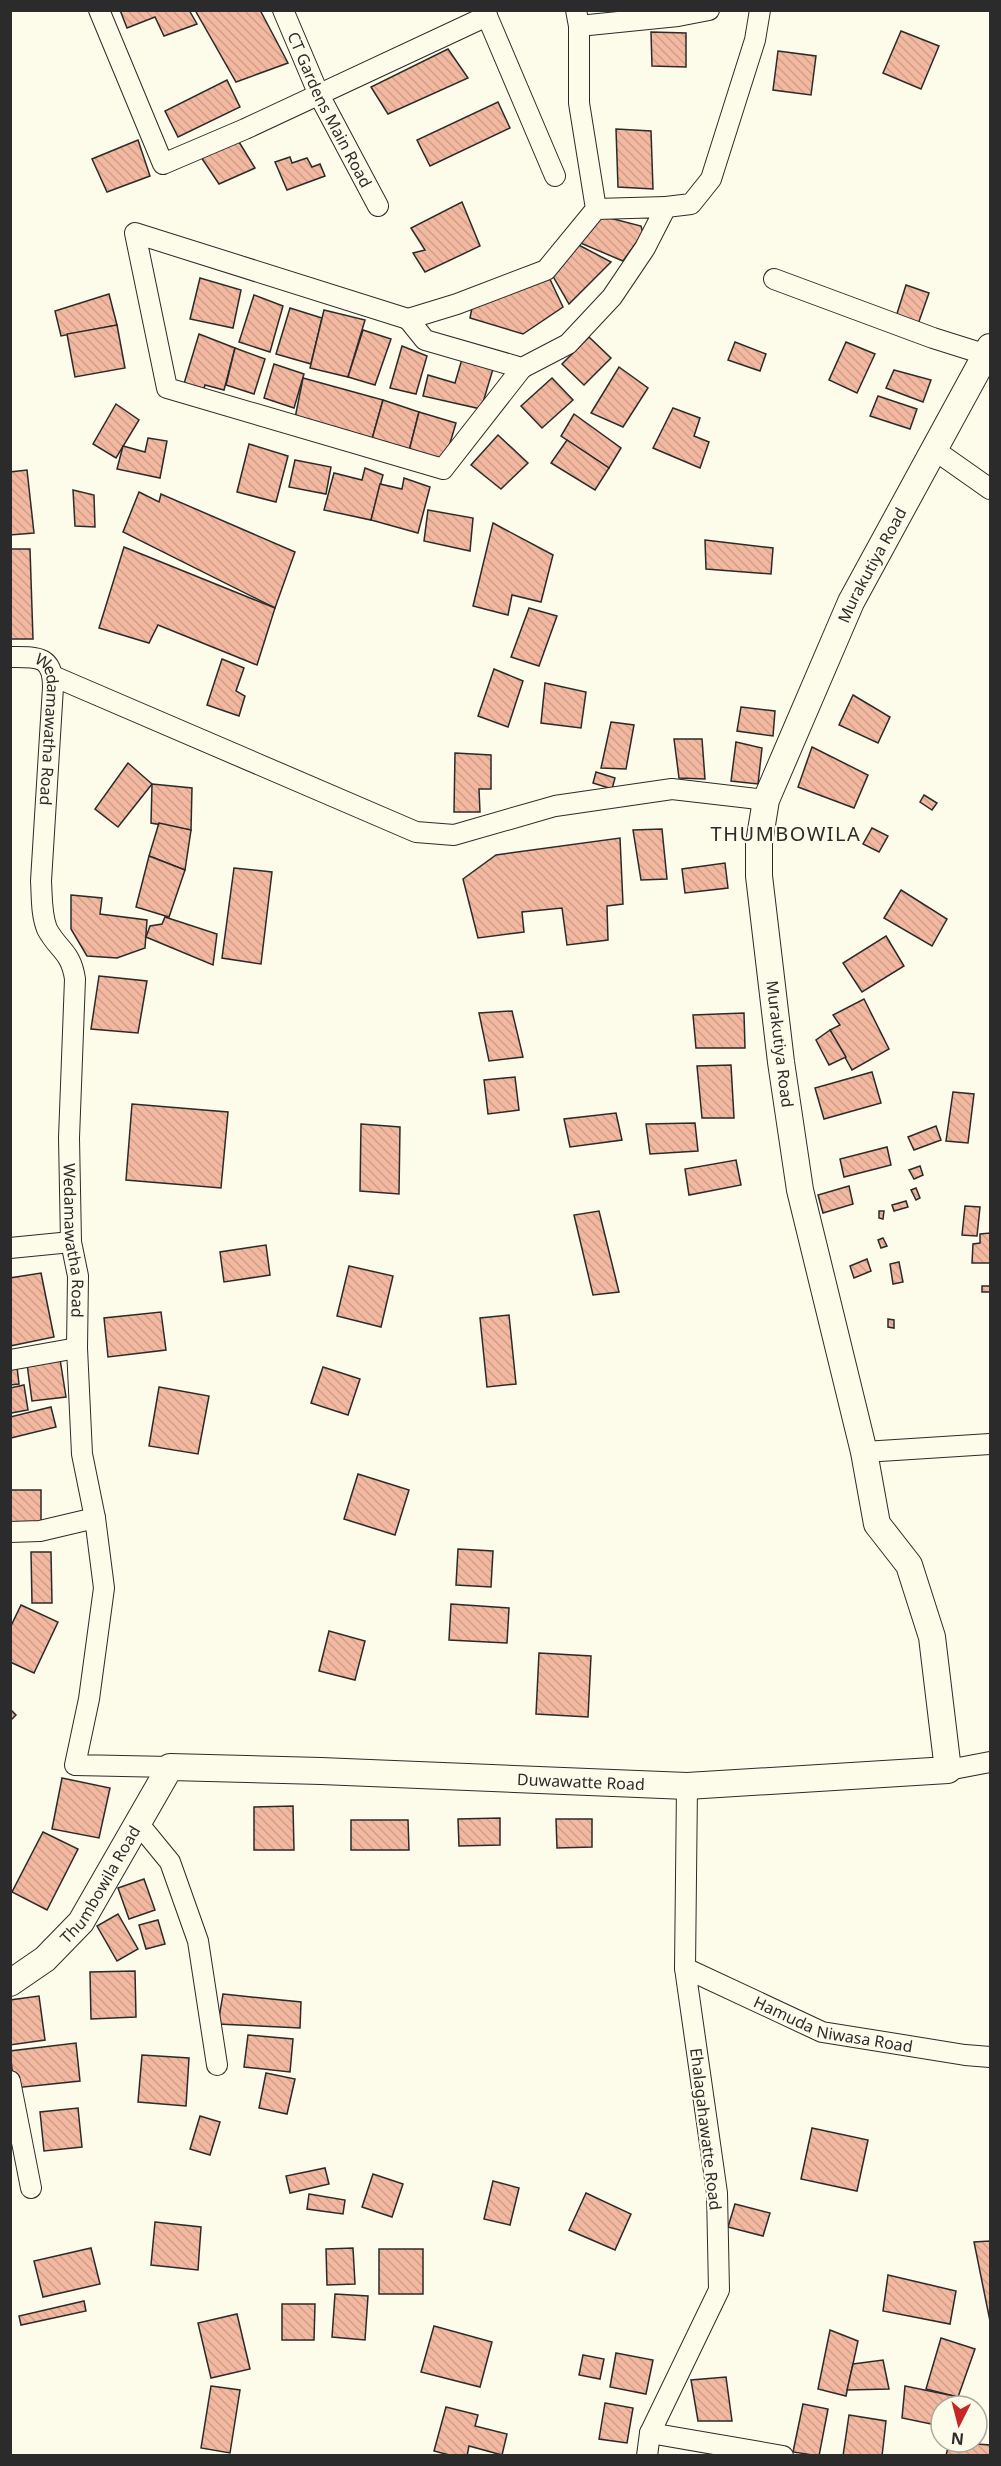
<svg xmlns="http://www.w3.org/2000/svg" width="1001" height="2466" font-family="'Noto Sans',sans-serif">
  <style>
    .building { fill: url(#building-back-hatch); stroke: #2b2b2b; stroke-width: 1.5 }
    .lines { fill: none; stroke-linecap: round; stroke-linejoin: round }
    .minor-casing { stroke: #2b2b2b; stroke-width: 22 }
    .tertiary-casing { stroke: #2b2b2b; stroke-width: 28 }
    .minor { stroke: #fdfbea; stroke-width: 20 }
    .tertiary { stroke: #fdfbea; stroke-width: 26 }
    .labels { text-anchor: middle; stroke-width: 4.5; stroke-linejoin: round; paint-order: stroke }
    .street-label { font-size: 16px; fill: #2b2b2b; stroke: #fdfbea }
    .quarter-label { font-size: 20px; letter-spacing: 1.5px; fill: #2b2b2b; stroke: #fdfbea }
  </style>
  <defs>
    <pattern id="building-back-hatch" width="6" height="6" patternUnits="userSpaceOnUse" patternTransform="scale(1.5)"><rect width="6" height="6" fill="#f2b8a0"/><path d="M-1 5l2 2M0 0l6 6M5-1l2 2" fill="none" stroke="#d09e8a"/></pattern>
  </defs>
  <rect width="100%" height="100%" fill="#fdfbea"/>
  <g class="building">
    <polygon points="120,10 189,10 197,24 164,36 155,17 127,28"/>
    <polygon points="195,10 260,10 288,63 236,82"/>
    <polygon points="901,31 939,46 921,89 883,73"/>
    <polygon points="651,32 686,33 686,67 652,66"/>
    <polygon points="448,49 468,78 388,114 371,87"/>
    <polygon points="778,51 816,56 811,95 773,90"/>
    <polygon points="227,80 240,107 178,137 165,111"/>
    <polygon points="498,102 510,128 430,166 417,140"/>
    <polygon points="616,129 651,131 653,189 618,187"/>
    <polygon points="138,140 150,176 107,192 92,159"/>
    <polygon points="239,142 255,168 219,184 201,157"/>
    <polygon points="290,157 292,163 307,158 312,167 320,164 325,176 287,190 275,162"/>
    <polygon points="462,202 480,246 425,272 413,253 425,250 411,228"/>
    <polygon points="598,215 641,226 643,233 623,261 578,242"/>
    <polygon points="573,242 611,262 569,304 550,271"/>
    <polygon points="547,273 563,307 523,334 470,318 473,302"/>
    <polygon points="200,278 241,290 233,328 190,319"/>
    <polygon points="906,285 929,293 917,327 895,320"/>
    <polygon points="109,294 117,325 61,336 55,311"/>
    <polygon points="254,295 283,306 270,352 239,342"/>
    <polygon points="290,308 322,318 311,364 276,354"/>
    <polygon points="324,310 365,320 348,377 310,368"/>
    <polygon points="117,325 125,368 75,377 67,334"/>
    <polygon points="363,330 391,339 375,385 348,377"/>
    <polygon points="199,334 235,348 224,390 205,385 203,392 183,387"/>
    <polygon points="589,337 611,358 584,385 562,364"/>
    <polygon points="735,342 766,354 760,371 728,360"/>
    <polygon points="846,342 875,354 857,393 829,380"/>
    <polygon points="402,346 427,356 416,394 390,388"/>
    <polygon points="235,348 265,359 254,394 226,385"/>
    <polygon points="462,359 493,369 481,409 423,396 428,375 455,383"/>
    <polygon points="274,364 304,374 294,408 264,398"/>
    <polygon points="619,367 648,388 623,427 591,413"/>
    <polygon points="894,370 931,380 923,402 886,388"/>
    <polygon points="303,378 383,400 372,439 295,418"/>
    <polygon points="552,378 573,400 542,428 521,406"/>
    <polygon points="878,396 917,409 910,429 870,416"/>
    <polygon points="383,400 419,412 409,451 372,439"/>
    <polygon points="116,404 139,420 116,458 93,444"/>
    <polygon points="673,408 700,418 694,436 709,442 700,468 653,448"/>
    <polygon points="419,412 456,423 445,460 409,451"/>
    <polygon points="574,414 621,448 609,468 561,436"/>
    <polygon points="498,435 528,463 501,489 471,465"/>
    <polygon points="148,438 167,441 160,478 117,469 123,446 145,452"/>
    <polygon points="567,440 609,468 595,490 551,463"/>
    <polygon points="249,444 288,456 276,502 237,492"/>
    <polygon points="295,460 331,467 326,494 289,487"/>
    <polygon points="365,468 383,475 371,520 324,510 334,473 362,480"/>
    <polygon points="27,470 34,533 10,535 10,472"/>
    <polygon points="404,478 430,487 418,533 371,520 380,484 402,489"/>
    <polygon points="73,490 94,495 95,527 75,526"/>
    <polygon points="139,492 159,502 161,494 295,552 275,608 123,532"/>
    <polygon points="428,510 473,518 470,551 424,541"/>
    <polygon points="493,523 553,555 541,602 512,595 508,615 473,606"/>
    <polygon points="705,540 773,548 771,574 706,569"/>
    <polygon points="124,547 275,608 257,665 158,625 149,643 99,628"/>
    <polygon points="10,549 30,549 33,639 10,639"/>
    <polygon points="529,608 557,616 539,666 511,657"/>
    <polygon points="222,659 244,668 236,691 245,696 239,716 207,705"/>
    <polygon points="494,669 523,681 508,727 478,716"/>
    <polygon points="545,683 586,692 581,728 541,723"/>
    <polygon points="853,695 890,717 878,743 839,725"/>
    <polygon points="741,707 775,711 773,736 737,731"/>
    <polygon points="611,722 634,725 626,769 601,768"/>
    <polygon points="674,739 702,739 705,779 679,778"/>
    <polygon points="736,742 762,748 758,784 731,781"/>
    <polygon points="812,747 868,775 854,808 798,787"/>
    <polygon points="455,753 491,755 491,789 479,789 480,812 454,812"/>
    <polygon points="128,763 152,784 118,827 95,809"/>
    <polygon points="596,772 615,778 612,789 593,783"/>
    <polygon points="152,784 192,788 191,830 151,823"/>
    <polygon points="924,795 937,803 932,810 920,802"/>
    <polygon points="159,823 191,830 185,870 149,856"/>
    <polygon points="872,828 888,836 879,852 863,844"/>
    <polygon points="662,829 667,879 641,880 633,830"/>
    <polygon points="620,838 623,904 607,906 608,940 567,945 562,908 522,912 524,932 478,938 463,879 496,855"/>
    <polygon points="149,856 185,870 169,917 136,907"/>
    <polygon points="725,863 728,888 685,893 682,869"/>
    <polygon points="234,868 272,872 261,964 222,958"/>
    <polygon points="901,890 947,919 932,946 884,918"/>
    <polygon points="71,895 102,898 100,914 147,920 145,948 117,958 87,956 71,929"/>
    <polygon points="165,917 217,934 213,965 146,937 150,926 162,924"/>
    <polygon points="886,936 904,966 862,992 843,963"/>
    <polygon points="99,976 147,981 138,1033 91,1029"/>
    <polygon points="864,999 889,1049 852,1070 830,1030 840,1025 833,1015"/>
    <polygon points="512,1011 523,1057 489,1061 479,1013"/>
    <polygon points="744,1013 745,1048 696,1048 693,1015"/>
    <polygon points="830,1030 846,1057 829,1065 816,1040"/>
    <polygon points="731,1065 734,1118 702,1118 697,1066"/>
    <polygon points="872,1072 881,1103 824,1119 815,1088"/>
    <polygon points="515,1077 519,1110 488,1114 484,1080"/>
    <polygon points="953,1092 974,1094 968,1143 946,1141"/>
    <polygon points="132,1104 228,1112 221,1188 126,1180"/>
    <polygon points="616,1113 622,1140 570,1147 564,1119"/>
    <polygon points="695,1123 698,1151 650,1154 646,1124"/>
    <polygon points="361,1124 400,1127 399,1194 360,1191"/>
    <polygon points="936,1126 941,1140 914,1150 908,1137"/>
    <polygon points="887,1147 891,1165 844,1177 840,1159"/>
    <polygon points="736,1160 741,1185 689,1195 685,1169"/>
    <polygon points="920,1166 923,1175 914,1179 909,1170"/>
    <polygon points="849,1186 853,1204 823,1213 818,1195"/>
    <polygon points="916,1188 920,1198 916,1200 911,1190"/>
    <polygon points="906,1201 908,1207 894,1211 892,1205"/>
    <polygon points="965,1206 980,1207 977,1236 962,1235"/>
    <polygon points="599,1211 619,1292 593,1295 574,1215"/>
    <polygon points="879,1211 884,1211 883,1219 879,1218"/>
    <polygon points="990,1233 990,1263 972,1263 973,1244 980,1243 980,1234"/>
    <polygon points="883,1238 887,1246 881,1248 878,1240"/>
    <polygon points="266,1245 270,1275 224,1282 220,1252"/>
    <polygon points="867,1259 871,1271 854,1278 850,1266"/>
    <polygon points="899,1262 903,1282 893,1284 890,1264"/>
    <polygon points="349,1266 393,1276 381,1327 337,1316"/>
    <polygon points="41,1273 54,1337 10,1346 10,1278"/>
    <rect x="982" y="1286" width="8" height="6"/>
    <polygon points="161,1312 166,1350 108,1357 104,1318"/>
    <polygon points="509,1315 516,1384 487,1387 480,1318"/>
    <polygon points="888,1319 894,1320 894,1328 888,1327"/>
    <polygon points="60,1359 66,1397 32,1401 27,1364"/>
    <polygon points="17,1367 19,1384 10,1385 10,1368"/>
    <polygon points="323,1367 360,1379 348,1415 311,1403"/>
    <polygon points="24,1385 28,1410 11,1413 10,1388"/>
    <polygon points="159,1387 209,1396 198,1454 149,1446"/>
    <polygon points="51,1407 56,1427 11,1438 10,1417"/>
    <polygon points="358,1474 409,1490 395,1535 344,1519"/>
    <rect x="10" y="1490" width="31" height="39"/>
    <polygon points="458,1549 493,1551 491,1587 456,1585"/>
    <polygon points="31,1552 51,1552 52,1603 32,1603"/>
    <polygon points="451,1604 509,1608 507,1643 449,1640"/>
    <polygon points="21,1605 58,1622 34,1673 10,1662 10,1628"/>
    <polygon points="329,1631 365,1641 355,1680 319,1671"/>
    <polygon points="539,1653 591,1656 588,1717 536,1714"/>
    <polygon points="10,1709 16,1715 10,1721"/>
    <polygon points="62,1778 110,1788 99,1838 52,1829"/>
    <polygon points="293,1806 294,1850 254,1850 254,1807"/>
    <polygon points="500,1818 500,1845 459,1846 458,1819"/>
    <polygon points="556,1819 592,1819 592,1847 557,1848"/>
    <polygon points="351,1820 408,1820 409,1850 351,1850"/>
    <polygon points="43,1832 78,1849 47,1910 12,1892"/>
    <polygon points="144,1879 155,1910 129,1919 118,1888"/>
    <polygon points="118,1914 138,1949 117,1961 97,1926"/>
    <polygon points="158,1920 165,1944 146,1949 139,1925"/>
    <polygon points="135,1971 136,2017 91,2019 90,1972"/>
    <polygon points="223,1994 301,2002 300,2028 218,2024"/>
    <polygon points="39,1996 45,2040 10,2045 10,2000"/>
    <polygon points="248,2035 293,2039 290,2072 244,2067"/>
    <polygon points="76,2043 80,2081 14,2088 10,2051"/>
    <polygon points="142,2055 189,2058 186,2106 138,2102"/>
    <polygon points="266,2073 295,2079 287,2114 259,2108"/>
    <polygon points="78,2108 82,2147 44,2151 40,2112"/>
    <polygon points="200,2116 220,2122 210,2155 190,2149"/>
    <polygon points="812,2128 868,2140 857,2191 801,2179"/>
    <polygon points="325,2168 329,2184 290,2193 286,2176"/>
    <polygon points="373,2174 403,2184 392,2217 362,2207"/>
    <polygon points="493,2181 519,2188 510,2225 484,2219"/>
    <polygon points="586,2193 631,2214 615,2250 569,2230"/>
    <polygon points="309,2194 345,2200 343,2214 307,2209"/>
    <polygon points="735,2204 770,2213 763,2236 728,2227"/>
    <polygon points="155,2222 201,2227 198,2270 151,2265"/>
    <polygon points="990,2241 990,2321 974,2242"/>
    <polygon points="91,2248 100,2284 43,2297 34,2261"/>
    <polygon points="353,2248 355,2284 327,2285 326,2249"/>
    <rect x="379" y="2249" width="44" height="45"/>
    <polygon points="888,2275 956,2291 950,2324 883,2311"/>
    <polygon points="335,2294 368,2296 365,2340 332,2337"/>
    <polygon points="84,2301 86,2311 21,2325 19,2316"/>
    <polygon points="282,2304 315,2304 314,2340 282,2340"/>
    <polygon points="237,2314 250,2369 211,2378 198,2323"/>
    <polygon points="434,2326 492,2342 480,2387 421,2372"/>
    <polygon points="830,2330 858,2341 846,2396 818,2389"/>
    <polygon points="941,2338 975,2349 958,2397 926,2389"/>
    <polygon points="616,2353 653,2360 646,2394 610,2387"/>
    <polygon points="583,2355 604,2359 600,2379 579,2375"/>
    <polygon points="883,2360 889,2389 847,2390 853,2364"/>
    <polygon points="726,2377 732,2421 698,2421 691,2380"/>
    <polygon points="211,2386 240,2390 230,2453 201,2448"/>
    <polygon points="905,2386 954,2396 952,2406 941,2406 941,2426 902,2418"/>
    <polygon points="605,2403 633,2408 627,2443 599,2439"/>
    <polygon points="803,2404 828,2409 819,2456 793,2452"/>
    <polygon points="446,2407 478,2415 475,2426 507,2434 502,2455 469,2446 467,2456 453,2456 434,2451"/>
    <polygon points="849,2415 886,2421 882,2456 843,2456"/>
    <polygon points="949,2442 990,2445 990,2456 946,2456"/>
  </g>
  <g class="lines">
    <g class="minor-casing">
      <g id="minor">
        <polyline points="99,10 163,164 245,129 487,16 484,10"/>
        <path id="s1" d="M 283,10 L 319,95 L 378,206"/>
        <polyline points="576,10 579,26 579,103 596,209 546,270 457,304 408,319 425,340 522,368 568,344 612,297 645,248 666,207 596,209"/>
        <polyline points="487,16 555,176"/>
        <polyline points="579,26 678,16 709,10"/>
        <polyline points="666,207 691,204 711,179 755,40 760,10"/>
        <polyline points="774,279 933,338 987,355"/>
        <polyline points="408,319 135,233 167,388 443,469 522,368"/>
        <polyline points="936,451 990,489"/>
        <path id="s2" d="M 10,657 C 37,657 53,655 53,687 L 41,881 C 42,896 41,914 47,929 C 58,950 71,951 75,979 L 69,1138 L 71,1242 L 78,1276 L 77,1348 L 82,1454 L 95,1518 L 104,1588 L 89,1699 L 75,1765 L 170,1767"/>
        <polyline points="53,676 416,832 454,835 555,806 672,789 766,800"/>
        <polyline points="10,1248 71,1242"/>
        <polyline points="10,1360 77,1348"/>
        <polyline points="864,1452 990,1444"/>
        <polyline points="10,1532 40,1531 95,1518"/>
        <polyline points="948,1770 990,1762"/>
        <polyline points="138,1823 170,1862 198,1941 217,2065"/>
        <path id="s3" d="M 685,1968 L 822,2032 L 965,2055 L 990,2057"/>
        <polyline points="10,2081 31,2188"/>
        <polyline points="650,2433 783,2456"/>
        <polyline points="647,2456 650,2433 719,2290 717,2193 685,1968 687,1786"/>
      </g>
    </g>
    <g class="tertiary-casing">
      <g id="tertiary">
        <path id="s4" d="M 10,1983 L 45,1959 L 81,1922 L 170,1767 L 321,1771 L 687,1786 L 948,1770 L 932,1637 L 909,1565 L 877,1524 L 864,1452 L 800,1190 L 781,1062 L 759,876 L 759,843 L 766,800 L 851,602 L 990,347"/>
      </g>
    </g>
    <use href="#minor" class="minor"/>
    <use href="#tertiary" class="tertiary"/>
  </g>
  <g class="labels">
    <g class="street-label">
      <text dy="6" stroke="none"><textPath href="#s1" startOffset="110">CT Gardens Main Road</textPath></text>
      <text dy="6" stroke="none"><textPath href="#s4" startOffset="2307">Murakutiya Road</textPath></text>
      <text dy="6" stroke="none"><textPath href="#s2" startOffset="104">Wedamawatha Road</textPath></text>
      <text transform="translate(780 1044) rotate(83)" y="6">Murakutiya Road</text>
      <text dy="6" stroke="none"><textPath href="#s2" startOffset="626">Wedamawatha Road</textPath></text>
      <text dy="6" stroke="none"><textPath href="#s4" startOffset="684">Duwawatte Road</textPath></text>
      <text dy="6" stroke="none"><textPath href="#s4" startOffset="136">Thumbowila Road</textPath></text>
      <text dy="6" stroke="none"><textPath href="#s3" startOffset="160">Hamuda Niwasa Road</textPath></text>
      <text transform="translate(706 2129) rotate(83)" y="6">Ehalagahawatte Road</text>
    </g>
    <g class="quarter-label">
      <text x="786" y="841">THUMBOWILA</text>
    </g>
  </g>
  <rect width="1001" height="2466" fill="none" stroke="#2b2b2b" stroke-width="24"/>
  <g transform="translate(959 2424) rotate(186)"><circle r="28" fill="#fdfbea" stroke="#a9a89e" stroke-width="1.5"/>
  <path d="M0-4.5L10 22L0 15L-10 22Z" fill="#c62828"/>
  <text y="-9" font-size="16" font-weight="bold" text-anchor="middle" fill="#2b2b2b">N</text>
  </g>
</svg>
